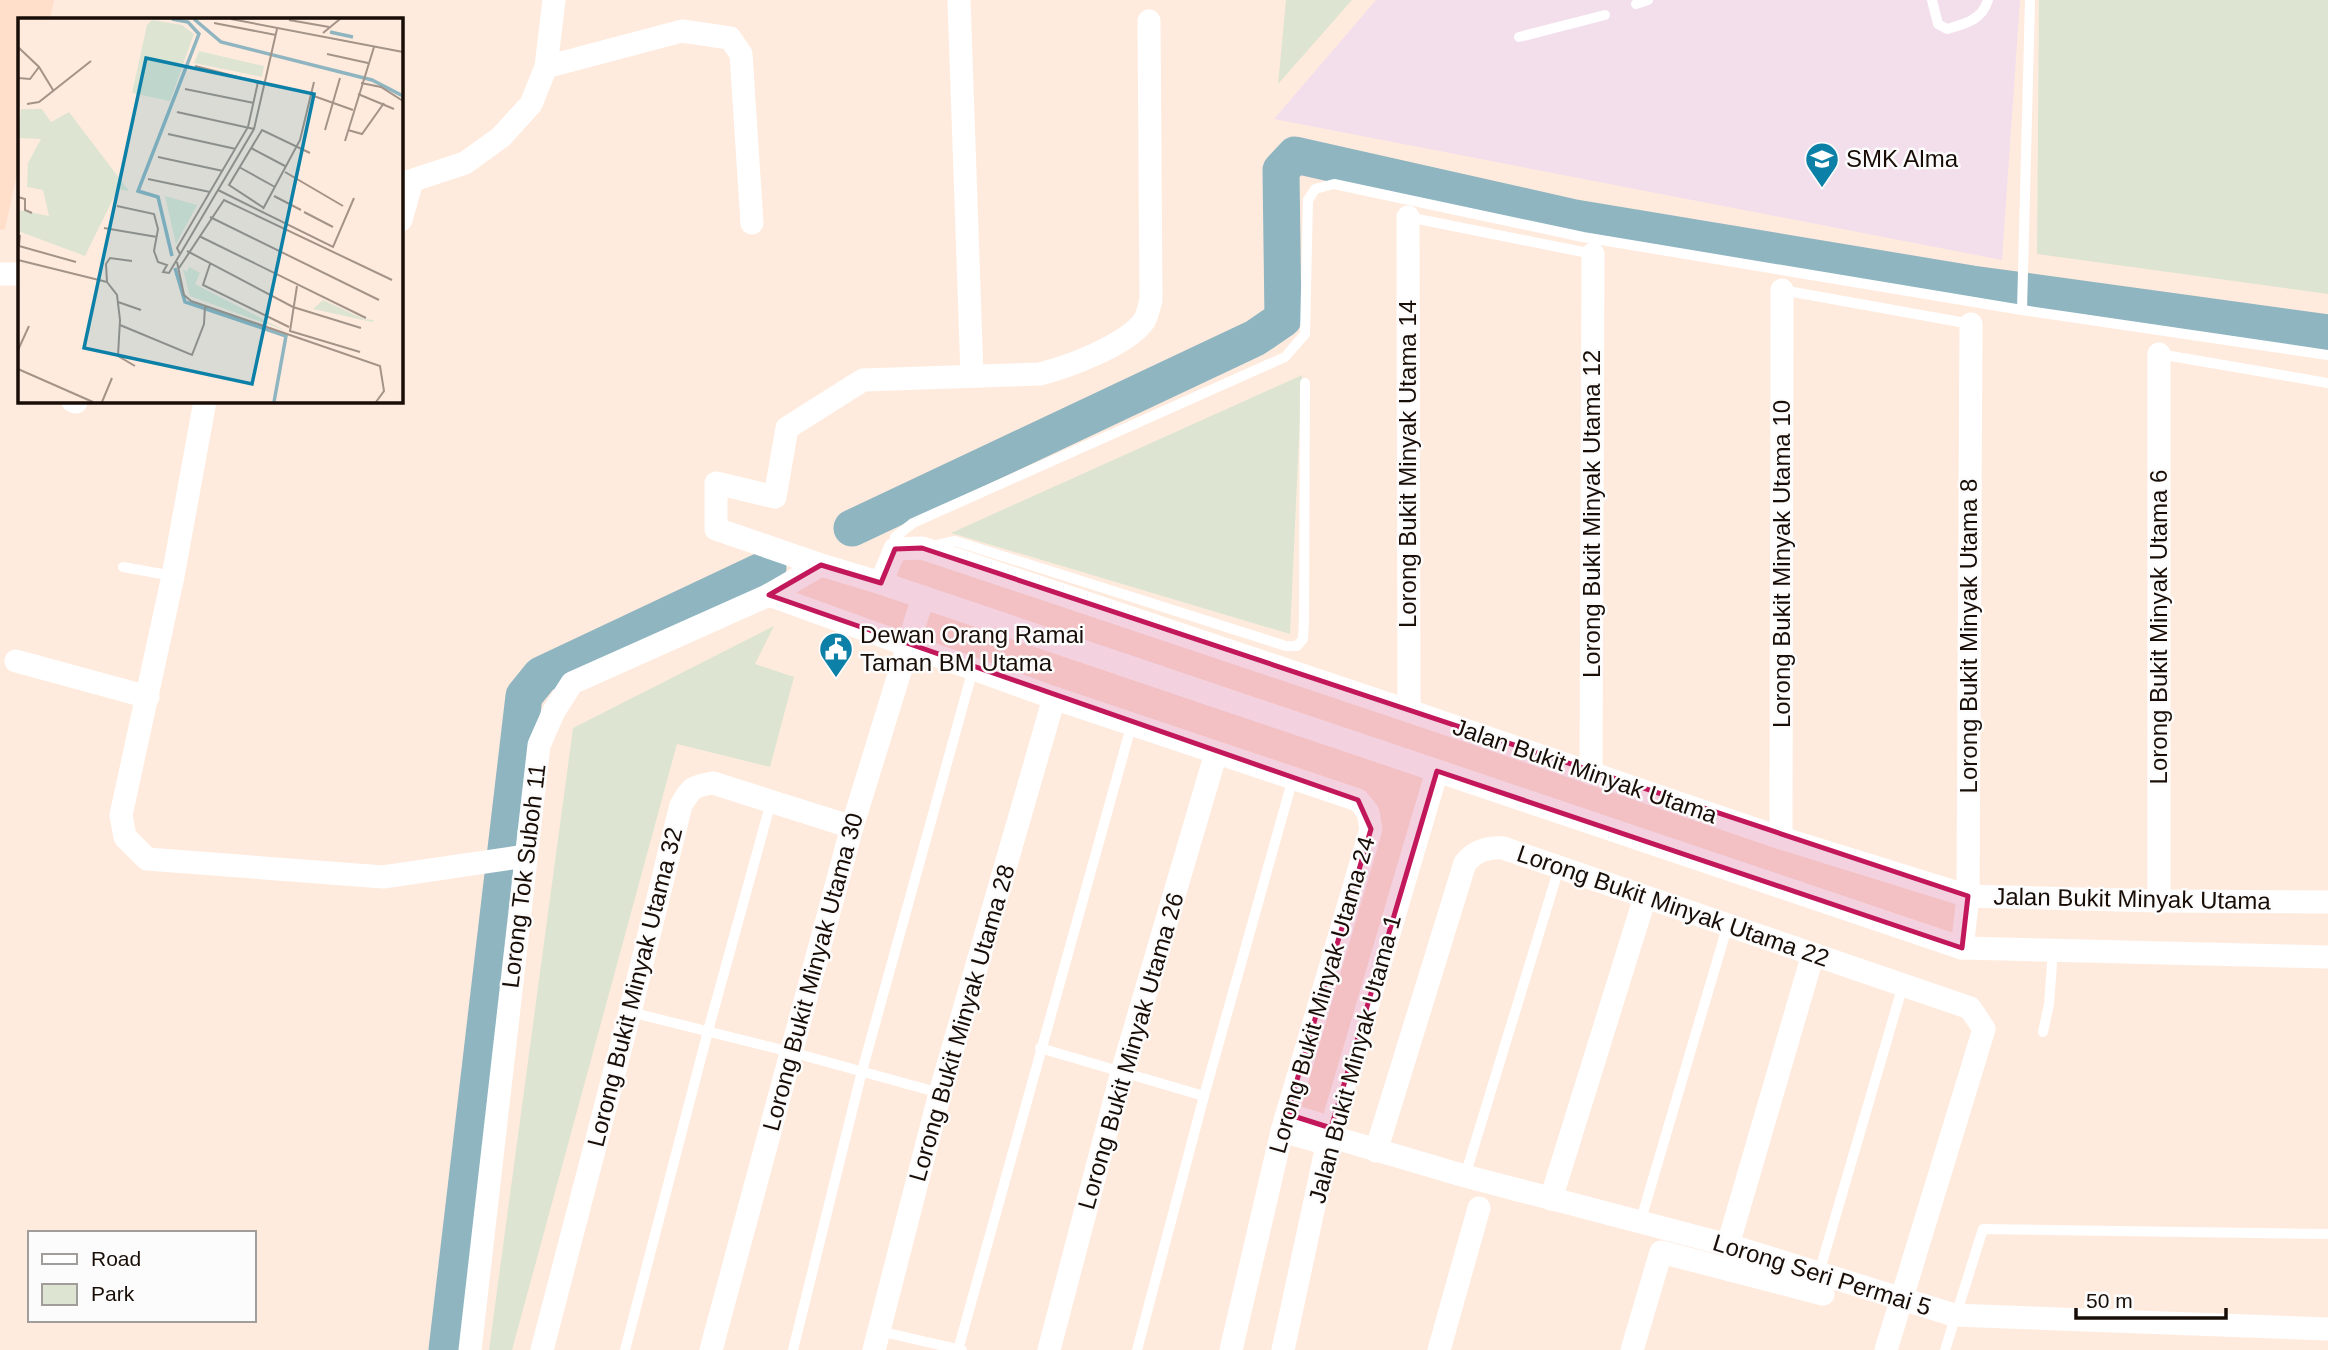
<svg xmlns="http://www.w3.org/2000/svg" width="2328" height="1350" font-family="Helvetica,sans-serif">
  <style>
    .built { fill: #ffdeca }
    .education { fill: #f3deec }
    .green { fill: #dde5d2 }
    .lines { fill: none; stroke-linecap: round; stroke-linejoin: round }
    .river { stroke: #8fb5c1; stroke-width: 37 }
    .service { stroke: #fff; stroke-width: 10 }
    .minor { stroke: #fff; stroke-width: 23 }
    .marked { fill: #c2185b; fill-opacity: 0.2; stroke: #c2185b; stroke-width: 5; stroke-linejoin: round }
    .labels { text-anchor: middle; stroke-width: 5; stroke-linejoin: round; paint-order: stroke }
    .poi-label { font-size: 24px; fill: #190e07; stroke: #fcfcfc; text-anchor: start }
    .street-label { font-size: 24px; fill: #190e07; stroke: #fcfcfc }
    .inset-river { fill: none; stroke: #8fb5c1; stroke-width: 3.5 }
    .inset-road { fill: none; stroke: #a39388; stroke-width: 2 }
    .view { fill: #0d80a7; fill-opacity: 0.15; stroke: #0d80a7; stroke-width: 3.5 }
    .inset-edge { fill: none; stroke: #190e07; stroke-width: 3.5 }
  </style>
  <rect width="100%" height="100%" fill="#ffebde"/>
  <polygon class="built" points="0,0 54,0 50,19 19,19 19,165 5,229 0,230"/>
  <polygon class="education" points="1376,0 2020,0 2002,260 1274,119"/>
  <g class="green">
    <polygon points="1286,0 1352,0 1278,84"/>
    <polygon points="2039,0 2328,0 2328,294 2037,254"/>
    <polygon points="1302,375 1290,634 951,533"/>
    <polygon points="774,626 755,664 794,677 770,767 677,744 512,1350 489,1350 573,728"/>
  </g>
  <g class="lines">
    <g class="river">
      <polyline points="852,528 1255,338 1283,319 1281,170 1295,155 1575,218 1972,284 2328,333"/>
      <polyline points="447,1350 524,696 541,675 768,568"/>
    </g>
    <g class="service">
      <path d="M 1932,0 L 1938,24 L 1947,29 C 1965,24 1982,20 1988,0"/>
      <polyline points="1636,4 1648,0"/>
      <polyline points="1519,37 1605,15"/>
      <polyline points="1408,217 1593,254"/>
      <polyline points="1782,290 1971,324"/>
      <polyline points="2022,310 2030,0"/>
      <polyline points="2159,354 2328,383"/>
      <polyline points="928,547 955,541 1286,646 1297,646 1303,639 1304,620 1305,383"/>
      <polyline points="895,549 895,537 913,523 1285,357 1305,334 1308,200 1315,189 1334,184 1583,237 2022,310 2328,355"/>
      <polyline points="123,567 173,576"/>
      <polyline points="630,1012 791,1052 940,1093"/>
      <polyline points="2043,1032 2049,1004 2053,950"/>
      <polyline points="1040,1048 1204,1096"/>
      <polyline points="1465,1176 1559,868"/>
      <polyline points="1640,1223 1728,924"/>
      <polyline points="1819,1273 1903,985"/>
      <polyline points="879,1331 962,1350"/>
      <polyline points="625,1350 708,1031 771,802"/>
      <polyline points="793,1350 862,1071 973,669"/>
      <polyline points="958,1350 1132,723"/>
      <polyline points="1137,1350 1204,1096 1293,778"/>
      <polyline points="1945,1350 1983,1229 2328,1234"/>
    </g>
    <g class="minor">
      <polyline points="959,0 972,375"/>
      <path d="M 1149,21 L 1151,300 C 1149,306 1148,315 1144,321 C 1127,345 1068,367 1040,374 L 863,380 L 787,428 L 775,497 L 716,483 L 716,529 L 821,565 L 881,583 L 1962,948 L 2328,957"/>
      <polyline points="546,67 554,0"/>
      <polyline points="401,184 465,163 501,137 531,104 546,67 682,31 730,38 741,54 752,223"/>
      <polyline points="1408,217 1409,711"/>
      <polyline points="401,220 412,181"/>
      <polyline points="0,274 19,274"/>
      <polyline points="2159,354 2159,901"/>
      <polyline points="73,401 76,402"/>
      <polyline points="205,401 173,576 121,815 125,837 147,859 383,877 526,856"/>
      <polyline points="881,583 895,549 922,548 1409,711 1781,838 1968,896 2159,901 2328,902"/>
      <polyline points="769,595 1054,698 1358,800 1368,812 1371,829 1282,1131 1231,1350"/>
      <polyline points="16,661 148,697"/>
      <polyline points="1591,774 1593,254"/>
      <polyline points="1781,838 1782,290"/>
      <polyline points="1962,948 1968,896 1971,324"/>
      <polyline points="1287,1114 1331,1128"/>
      <polyline points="1282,1131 1328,1144"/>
      <polyline points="1329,1136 1465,1176 1728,1245 1954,1315 2328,1329"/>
      <path d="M 1376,1151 L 1465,863 C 1475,851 1487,847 1503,848 L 1970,1008 L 1984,1029 L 1886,1350"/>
      <polyline points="1551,1199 1645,897"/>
      <polyline points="1728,1245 1813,954"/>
      <polyline points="470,1350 539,745 554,711 572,683 769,595 821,565"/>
      <path d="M 542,1350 L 630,1012 L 681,805 C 691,788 693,786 713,783 L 852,827"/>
      <polyline points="711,1350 852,827 923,597"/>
      <polyline points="874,1350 940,1093 1054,698"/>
      <polyline points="1049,1350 1122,1072 1216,753"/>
      <polyline points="1283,1350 1329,1136 1437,771"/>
      <polyline points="1439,1350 1479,1208"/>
      <polyline points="1632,1350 1661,1252 1823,1294"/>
    </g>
  </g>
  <path class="marked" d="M 922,548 L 1968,896 L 1962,948 L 1437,771 L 1331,1128 L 1287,1114 L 1371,829 L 1358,800 L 769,595 L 821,565 L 881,583 L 895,549 Z"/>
  <defs>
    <g id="school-pin" transform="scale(1.75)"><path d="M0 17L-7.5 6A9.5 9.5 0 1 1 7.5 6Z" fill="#0d80a7" stroke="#fcfcfc"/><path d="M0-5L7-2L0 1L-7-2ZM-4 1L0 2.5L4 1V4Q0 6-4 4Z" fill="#fff"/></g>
    <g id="civic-pin" transform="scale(1.75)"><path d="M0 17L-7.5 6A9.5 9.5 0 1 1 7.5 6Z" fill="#0d80a7" stroke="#fcfcfc"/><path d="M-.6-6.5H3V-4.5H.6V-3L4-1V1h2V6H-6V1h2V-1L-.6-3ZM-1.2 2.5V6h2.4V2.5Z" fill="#fff"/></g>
  </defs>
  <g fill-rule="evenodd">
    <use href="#school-pin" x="1822" y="159"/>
    <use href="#civic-pin" x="836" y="649"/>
  </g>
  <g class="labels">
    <g class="poi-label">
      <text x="1846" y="167">SMK Alma</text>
      <text x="860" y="643">Dewan Orang Ramai<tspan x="860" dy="28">Taman BM Utama</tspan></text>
    </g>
    <g class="street-label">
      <text transform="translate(1408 464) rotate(-90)" y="8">Lorong Bukit Minyak Utama 14</text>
      <text transform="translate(1592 514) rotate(-90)" y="8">Lorong Bukit Minyak Utama 12</text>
      <text transform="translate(1782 564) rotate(-90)" y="8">Lorong Bukit Minyak Utama 10</text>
      <text transform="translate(2159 627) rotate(-90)" y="8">Lorong Bukit Minyak Utama 6</text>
      <text transform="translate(1969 636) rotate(-90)" y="8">Lorong Bukit Minyak Utama 8</text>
      <text transform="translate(1585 771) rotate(19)" y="8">Jalan Bukit Minyak Utama</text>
      <text transform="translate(524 876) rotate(-83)" y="8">Lorong Tok Suboh 11</text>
      <text transform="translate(2132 899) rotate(1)" y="8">Jalan Bukit Minyak Utama</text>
      <text transform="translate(1673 906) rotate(19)" y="8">Lorong Bukit Minyak Utama 22</text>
      <text transform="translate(813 972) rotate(-75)" y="8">Lorong Bukit Minyak Utama 30</text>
      <text transform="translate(635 987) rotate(-76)" y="8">Lorong Bukit Minyak Utama 32</text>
      <text transform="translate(1322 995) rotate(-74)" y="8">Lorong Bukit Minyak Utama 24</text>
      <text transform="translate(962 1023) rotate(-74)" y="8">Lorong Bukit Minyak Utama 28</text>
      <text transform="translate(1131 1051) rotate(-74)" y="8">Lorong Bukit Minyak Utama 26</text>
      <text transform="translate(1355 1059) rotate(-75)" y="8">Jalan Bukit Minyak Utama 1</text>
      <text transform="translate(1822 1275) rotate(17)" y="8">Lorong Seri Permai 5</text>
    </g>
  </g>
  <g transform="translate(18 18)">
    <rect width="385" height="385" fill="#ffebde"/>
    <path d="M 134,2 L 164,7 L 176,16 L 152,83 L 114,75 L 129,7 ZM 181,33 L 246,48 L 244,59 L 176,45 ZM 3,91 L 24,91 L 33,104 L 51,94 L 111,173 L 100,171 L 67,238 L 0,213 L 0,192 L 31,198 L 25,172 L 9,169 L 10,145 L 23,121 L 0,120 ZM 147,178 L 179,187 L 158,226 ZM 171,249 L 182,255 L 177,266 L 268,313 L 172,278 L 165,251 L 169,254 ZM 305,282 L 346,301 L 356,302 L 354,304 L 295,291 Z" fill="#dde5d2"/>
    <path class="inset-river" d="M 154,1 L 170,4 L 181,16 L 120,173 L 140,179 L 154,238M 176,1 L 203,24 L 354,62 L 385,78M 312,14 L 335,19M 157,250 L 167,284 L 268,318 L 256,384"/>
    <path class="inset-road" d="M 213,1 L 385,34M 271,2 L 311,9M 196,5 L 258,17M 305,15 L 322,1M 0,29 L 21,49 L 35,72M 309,36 L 350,45M 0,60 L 12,61 L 21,49M 343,65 L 363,69 L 385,83M 167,71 L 236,85M 340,76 L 376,91M 293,77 L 335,92M 9,86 L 21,84 L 73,43M 159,94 L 236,111M 307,112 L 322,60M 330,112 L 344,116 L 366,85M 150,116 L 218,131M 327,123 L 356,29M 233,130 L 267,148M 140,139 L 205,153M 221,149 L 257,169M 267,154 L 325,188M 130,161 L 192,174M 200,172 L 315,229 L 336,180M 256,178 L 283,192M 0,179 L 7,181 L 7,192 L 14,195M 99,188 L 136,196 L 140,211 L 136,233 L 140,244 L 149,247 L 145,254 L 151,255 L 236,111 L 259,11M 246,190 L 211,167 L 244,112 L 292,135M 245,191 L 282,122 L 296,64M 286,194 L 315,209M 192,199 L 361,282M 86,210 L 139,219M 2,217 L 1,228 L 58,244M 181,218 L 348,300M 169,233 L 275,289 L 343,310M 162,236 L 159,230 L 230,109 L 240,64 L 177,48M 0,242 L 89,264M 114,243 L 92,240 L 88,246 L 89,264 L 99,277 L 102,302 L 100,338 L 117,348M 159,244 L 166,277 L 173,283 L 362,348 L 366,373 L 358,384M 192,246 L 185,267 L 271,309M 161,250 L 206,182 L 374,262M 279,268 L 272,313 L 342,334M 100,284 L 123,292M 102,307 L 174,337 L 186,306 L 187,288M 0,332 L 11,308M 0,351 L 75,384M 84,384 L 94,360"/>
    <path class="view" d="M 128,40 L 296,76 L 234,366 L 66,330 Z"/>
    <rect width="385" height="385" class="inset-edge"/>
  </g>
  <rect x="28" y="1231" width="228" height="91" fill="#fcfcfc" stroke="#a19d9a" stroke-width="2"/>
  <rect x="42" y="1254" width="35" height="10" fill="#ffffff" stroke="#a19d9a" stroke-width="2"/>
  <text x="91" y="1266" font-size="21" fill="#190e07">Road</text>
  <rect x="42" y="1284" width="35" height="21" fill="#dde5d2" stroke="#a19d9a" stroke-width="2"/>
  <text x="91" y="1301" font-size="21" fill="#190e07">Park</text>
  <path d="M2076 1308v10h150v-10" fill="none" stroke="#190e07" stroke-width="3.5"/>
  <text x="2086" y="1308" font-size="21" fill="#190e07" stroke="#fcfcfc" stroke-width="5" paint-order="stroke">50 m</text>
</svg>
